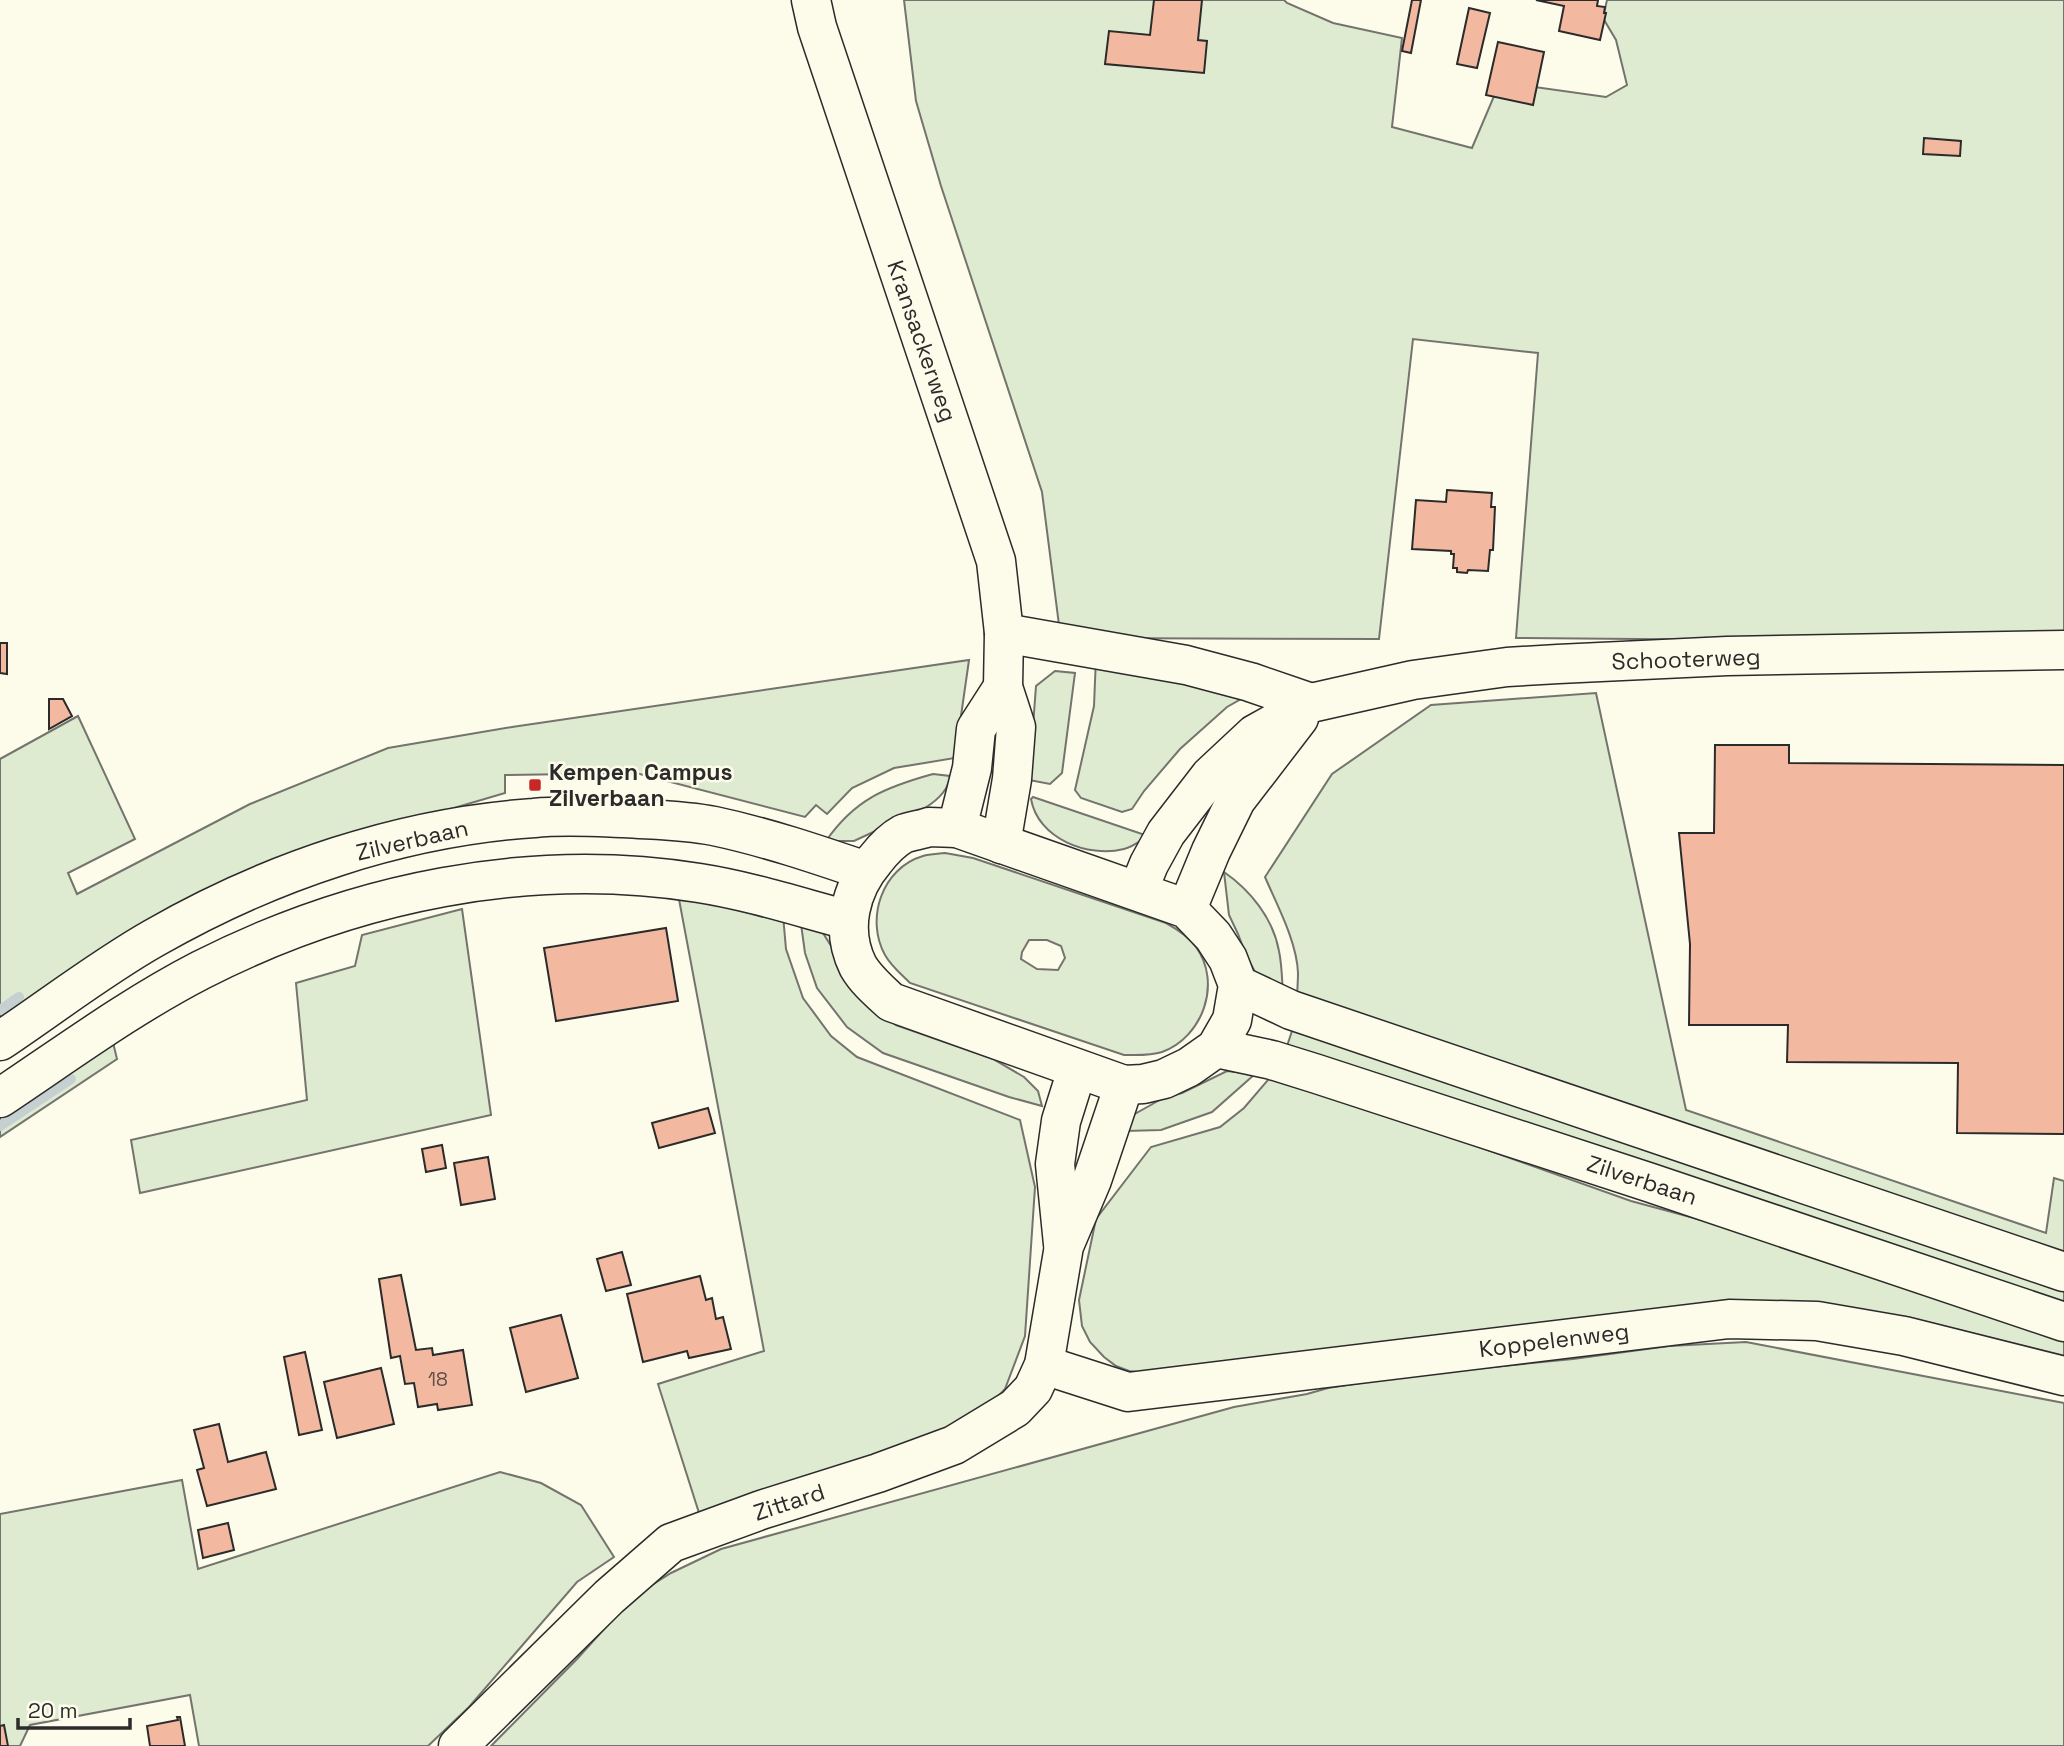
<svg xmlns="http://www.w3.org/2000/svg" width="2064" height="1746" font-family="'Space Grotesk',sans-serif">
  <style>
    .green { fill: #deebd1; stroke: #74746e; stroke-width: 2; fill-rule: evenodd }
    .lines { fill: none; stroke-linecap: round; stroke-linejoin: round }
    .stream { stroke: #c7d0d0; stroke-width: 10 }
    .building { fill: #f2b8a0; stroke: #2b2b2b; stroke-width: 2 }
    .minor-casing { stroke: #2b2b2b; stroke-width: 41 }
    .major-casing { stroke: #2b2b2b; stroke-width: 41 }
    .minor { stroke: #fdfbea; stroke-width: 38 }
    .major { stroke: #fdfbea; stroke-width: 38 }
    .poi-dot { fill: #c62828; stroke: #fdfbea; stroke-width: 2.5 }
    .labels { text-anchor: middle; stroke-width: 5; stroke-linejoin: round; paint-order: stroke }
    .number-label { font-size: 19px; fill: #5d4e48 }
    .street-label { font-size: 23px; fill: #2b2b2b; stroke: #fdfbea }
    .poi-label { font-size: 23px; font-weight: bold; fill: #2b2b2b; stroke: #fdfbea; text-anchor: start }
  </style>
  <rect width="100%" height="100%" fill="#fdfbea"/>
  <g class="green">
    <polygon points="904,0 1284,0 1287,3 1333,23 1402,38 1392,127 1472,148 1500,82 1606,97 1627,85 1616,40 1603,18 1607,0 2064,0 2064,636 1972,642 1516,638 1538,353 1413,339 1379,639 1078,638 1059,625 1042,492 941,186 916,101"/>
    <polygon points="1096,657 1273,681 1227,707 1180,749 1144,791 1132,809 1122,812 1081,798 1075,790 1094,706"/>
    <polygon points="969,660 955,758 894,768 852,788 827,814 816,805 805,817 636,773 505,775 505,793 376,831 0,1029 0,759 78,716 135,839 68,873 77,894 250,804 388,748 512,727"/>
    <polygon points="1055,671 1075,673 1062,773 1050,784 1029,780 1036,686"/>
    <path d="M 1596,693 L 1686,1110 L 2046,1233 L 2054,1178 L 2064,1181 L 2064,1261 L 1297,1001 C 1297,992 1298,982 1298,973 C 1297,942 1277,905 1265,877 L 1332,774 L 1431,705 Z"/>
    <path d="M 933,774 L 950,776 C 949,790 936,801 925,808 L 854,841 L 826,841 C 855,799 886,787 933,774 Z"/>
    <path d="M 1033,797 L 1148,836 C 1140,841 1133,847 1124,849 C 1088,858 1038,839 1031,799 Z"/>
    <path d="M 945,853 L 973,858 L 1166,923 C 1177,929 1188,936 1196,947 C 1222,983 1203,1037 1162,1052 C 1150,1056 1137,1055 1124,1055 L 910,983 C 901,974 891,966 885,955 C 865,919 882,868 923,856 C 930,854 938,854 945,853 ZM 1029,940 L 1047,940 L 1061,946 L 1065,958 L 1058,970 L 1037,969 L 1021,959 L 1022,952 Z"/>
    <path d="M 1224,872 C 1250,890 1273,918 1279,951 C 1282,965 1282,980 1283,995 L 1255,972 L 1246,955 L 1238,934 L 1229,915 Z"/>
    <polygon points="678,894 783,915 786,949 803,998 831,1036 857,1057 1020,1120 1035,1187 1025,1336 1005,1389 960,1437 700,1516 658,1384 764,1351"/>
    <polygon points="462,909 491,1115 140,1193 131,1140 307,1100 296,983 355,966 362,935"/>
    <polygon points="800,917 823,933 864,999 896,1025 993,1059 1024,1077 1038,1091 1042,1106 1009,1097 883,1053 847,1027 817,988 805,953"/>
    <polygon points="1294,1025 2064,1283 2064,1310 1286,1049"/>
    <polygon points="111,1034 117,1059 0,1137 0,1110"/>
    <polygon points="1227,1071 1255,1074 1212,1112 1161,1130 1126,1131 1133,1115 1149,1106 1163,1098 1182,1093"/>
    <polygon points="1273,1074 1631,1201 1835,1256 2064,1333 2064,1368 1857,1319 1152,1374 1129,1371 1116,1366 1104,1357 1090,1342 1082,1326 1079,1300 1096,1219 1151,1147 1220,1127 1244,1108"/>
    <polygon points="1746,1342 2064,1403 2064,1746 491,1746 577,1659 633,1597 671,1573 721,1549 1234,1407 1307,1394 1328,1388 1412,1375 1573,1359 1669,1346"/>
    <polygon points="500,1472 541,1483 581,1505 614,1557 577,1582 469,1707 428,1746 199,1746 190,1695 30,1725 20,1746 0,1746 0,1514 182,1480 198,1569"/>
  </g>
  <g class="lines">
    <g class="stream">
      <polyline points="0,1010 19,997"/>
      <polyline points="0,1126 71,1079"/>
    </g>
  </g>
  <g class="building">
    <polygon points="1154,0 1202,0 1198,40 1207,41 1204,73 1105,64 1109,31 1150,35"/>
    <polygon points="1412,0 1421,0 1411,53 1402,51"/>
    <polygon points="1536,0 1598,0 1597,6 1605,7 1604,13 1606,13 1600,40 1559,31 1564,6"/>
    <polygon points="1469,8 1490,13 1477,68 1457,64"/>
    <polygon points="1498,42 1544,52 1533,105 1486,95"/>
    <polygon points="1924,138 1961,141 1960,156 1923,154"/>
    <polygon points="1447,490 1492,493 1491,507 1495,507 1493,550 1490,550 1488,571 1468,570 1467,573 1457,572 1457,568 1453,568 1454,554 1451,554 1451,551 1412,549 1416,500 1446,502"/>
    <polygon points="0,643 7,643 7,674 0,673"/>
    <polygon points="49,699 63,699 72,716 49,729"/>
    <polygon points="1715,745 1789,745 1789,763 2064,765 2064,1134 1957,1133 1958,1063 1787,1062 1788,1025 1689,1025 1690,944 1679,833 1714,833"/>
    <polygon points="666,928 678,1001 556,1021 544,948"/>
    <polygon points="708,1108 715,1133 659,1148 652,1123"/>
    <polygon points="442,1145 446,1168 426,1172 422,1149"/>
    <polygon points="488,1157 495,1199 461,1205 454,1163"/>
    <polygon points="622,1252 631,1285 606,1291 597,1259"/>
    <polygon points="401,1275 416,1350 432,1348 433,1355 463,1350 472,1405 438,1410 437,1404 418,1407 414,1383 405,1384 400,1356 391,1358 379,1279"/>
    <polygon points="700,1276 706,1300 712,1298 716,1319 723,1317 731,1349 689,1358 687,1351 643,1362 627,1294"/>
    <polygon points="561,1315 578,1378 526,1392 510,1328"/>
    <polygon points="305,1352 322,1430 299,1435 284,1357"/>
    <polygon points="381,1368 394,1424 337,1438 324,1382"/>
    <polygon points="219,1424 228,1462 266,1452 276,1489 207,1506 197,1470 204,1468 194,1430"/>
    <polygon points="228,1523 234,1550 203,1558 198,1530"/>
    <polygon points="177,1717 180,1717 185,1746 150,1746 147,1726 178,1720"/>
    <polygon points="4,1725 8,1746 0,1746 0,1726"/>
  </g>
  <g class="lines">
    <g class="minor-casing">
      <g id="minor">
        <polyline points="811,0 817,27 996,561 1004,633 1003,687 1016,727 1012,779 1001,844"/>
        <polyline points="1004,633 1186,665 1250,682 1311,703"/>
        <polyline points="957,828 972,768 976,729 1003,687"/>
        <polyline points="1138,891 1149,864 1166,833 1210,776 1255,734 1311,703 1413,680 1507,667 1558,664 1727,656 2064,650"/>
        <polyline points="1187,909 1211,851 1236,800 1299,718"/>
        <polyline points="1063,1244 1055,1164 1061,1121 1077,1070"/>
        <polyline points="1044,1365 1128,1392 1729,1319 1817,1321 1904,1336 2064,1376"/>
        <polyline points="458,1746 609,1597 671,1543 761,1510 878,1473 954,1445 1015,1408 1033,1389 1044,1365 1064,1246 1092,1180 1124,1085"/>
      </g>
    </g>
    <g class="major-casing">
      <g id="major">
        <path d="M 929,827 L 957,828 L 1187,909 L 1213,936 L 1228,959 L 1238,985 L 1232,1020 L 1216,1048 L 1189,1067 L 1164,1079 L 1143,1084 L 1124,1085 L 891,1002 C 879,991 866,980 858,966 C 840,930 850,889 875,860 C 882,851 892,840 903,834 C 910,831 921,830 929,827 Z"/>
        <polyline points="1238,985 1291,1010 2064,1272"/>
        <path d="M 0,1041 C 51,1007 101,968 154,938 C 269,872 401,827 534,818 C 564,815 595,817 624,818 C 654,820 684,820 714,826 C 766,837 816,854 866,871"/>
        <polyline points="1216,1048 1272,1060 1317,1074 1648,1182 2064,1322"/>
        <path d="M 0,1098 C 66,1054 131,1006 201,970 C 354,892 529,856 699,883 C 750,891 799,907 848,920"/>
      </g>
    </g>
    <use href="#minor" class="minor"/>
    <use href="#major" class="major"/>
  </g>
  <rect class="poi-dot" x="528" y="778" width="14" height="14" rx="3.5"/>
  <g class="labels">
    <g class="number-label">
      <text x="438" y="1386">18</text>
    </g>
    <g class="street-label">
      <text transform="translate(922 341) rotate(71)" y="8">Kransackerweg</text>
      <text transform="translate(1686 659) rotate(-2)" y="8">Schooterweg</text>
      <text transform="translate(412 840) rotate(-13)" y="8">Zilverbaan</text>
      <text transform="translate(1642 1180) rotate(18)" y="8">Zilverbaan</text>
      <text transform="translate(1554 1340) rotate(-7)" y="8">Koppelenweg</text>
      <text transform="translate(789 1502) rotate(-18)" y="8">Zittard</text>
    </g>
    <g class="poi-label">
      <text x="549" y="780">Kempen Campus<tspan x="549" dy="26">Zilverbaan</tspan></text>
    </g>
  </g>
  <path d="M18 1718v10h112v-10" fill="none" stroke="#2b2b2b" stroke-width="3.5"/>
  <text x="28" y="1718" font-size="21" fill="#2b2b2b" stroke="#fdfbea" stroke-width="5" paint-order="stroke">20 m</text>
</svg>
